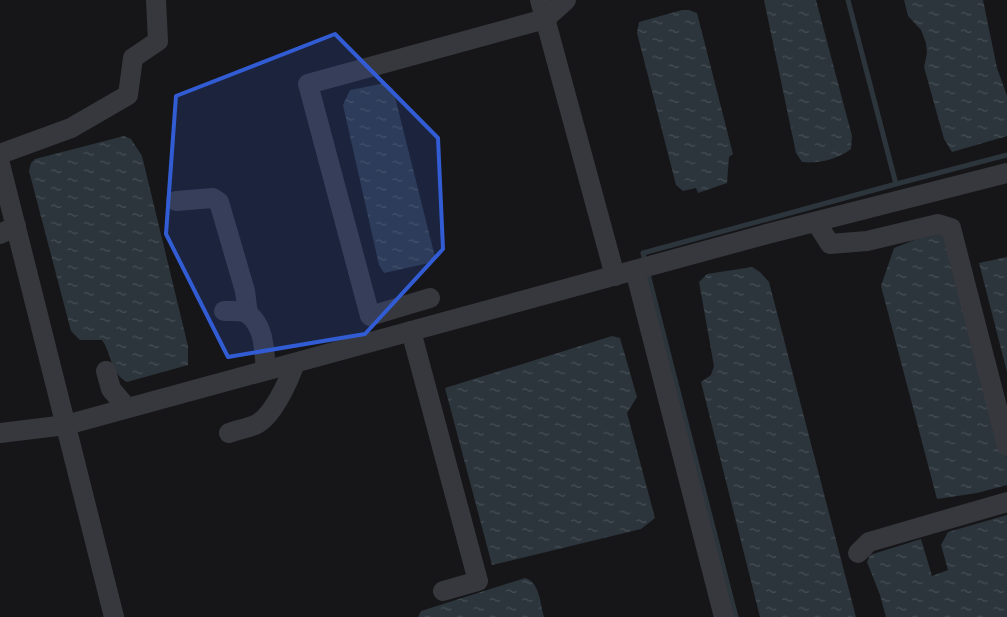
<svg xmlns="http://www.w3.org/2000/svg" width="1007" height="617" font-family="Helvetica,sans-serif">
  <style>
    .water { fill: url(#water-ripples) }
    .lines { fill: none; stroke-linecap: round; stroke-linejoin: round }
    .stream { stroke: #2c353c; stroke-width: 5 }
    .minor { stroke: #37383d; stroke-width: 20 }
    .marked { fill: #325cd3; fill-opacity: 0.2; stroke: #325cd3; stroke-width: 4; stroke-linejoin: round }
  </style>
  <defs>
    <pattern id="water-ripples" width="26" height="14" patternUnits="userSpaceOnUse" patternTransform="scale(1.25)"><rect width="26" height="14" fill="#2c353c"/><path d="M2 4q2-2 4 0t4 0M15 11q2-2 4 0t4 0" fill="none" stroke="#485056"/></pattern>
  </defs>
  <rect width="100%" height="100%" fill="#161618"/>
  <g class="water">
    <path d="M 764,0 L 816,0 L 852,136 L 851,149 C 838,159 818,164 802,162 L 796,153 Z"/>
    <polygon points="904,0 983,0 997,68 1007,96 1007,136 952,152 944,139 924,67 927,53 926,43 921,30 908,16"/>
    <polygon points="682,10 689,10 697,13 733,154 729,157 727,183 698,193 696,188 683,191 676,185 637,33 639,22"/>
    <polygon points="386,83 393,89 435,257 429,263 384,273 379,265 343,105 350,90"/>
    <path d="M 124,136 L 131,139 L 142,156 L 188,346 L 188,365 L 127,382 C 110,373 112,354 102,340 L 80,340 L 71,331 L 29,171 L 31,163 L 35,159 Z"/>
    <polygon points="945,228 1007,458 1007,485 977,493 937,499 881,286 894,248"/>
    <polygon points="1007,257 1007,372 979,263"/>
    <polygon points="752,267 760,272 769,282 856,617 760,617 701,382 711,375 714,366 699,282 707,274"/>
    <polygon points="612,336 620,338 637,397 627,413 655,518 641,529 492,565 445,388"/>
    <polygon points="1007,515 1007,617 886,617 880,595 867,562 870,555 921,539 932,576 948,570 941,545 948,532"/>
    <path d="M 525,578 C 540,582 540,604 544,617 L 418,617 L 421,611 Z"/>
  </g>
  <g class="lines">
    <g class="stream">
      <polyline points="896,184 1007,155"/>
      <polyline points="645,262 643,253 896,184 848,0"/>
      <polyline points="647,270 736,617"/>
    </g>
    <g class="minor">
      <polyline points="540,0 615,276"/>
      <polyline points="0,154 71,128 128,95 133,58 158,41 156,0"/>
      <polyline points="0,164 114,617"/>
      <polyline points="176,201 213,198 219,202 245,291 248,314"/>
      <polyline points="816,222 830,244 867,241 938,224 951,228 1007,446"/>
      <polyline points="0,234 16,226"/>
      <polyline points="635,270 724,617"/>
      <polyline points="430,298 370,316 308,84 545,19 566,0"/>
      <path d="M 224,311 C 231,311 242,310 248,314 C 265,326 264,352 266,370"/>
      <polyline points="411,331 478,581 443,591"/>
      <polyline points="106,371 111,389 127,408"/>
      <polyline points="0,433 66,425 767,234 1007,173"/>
      <path d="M 229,433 C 238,430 247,428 255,425 C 273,417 289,380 295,363"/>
      <polyline points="858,553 869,542 1007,502"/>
    </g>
  </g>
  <path class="marked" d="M 335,34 L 438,138 L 443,249 L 365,334 L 228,357 L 166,234 L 176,96 Z"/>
</svg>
